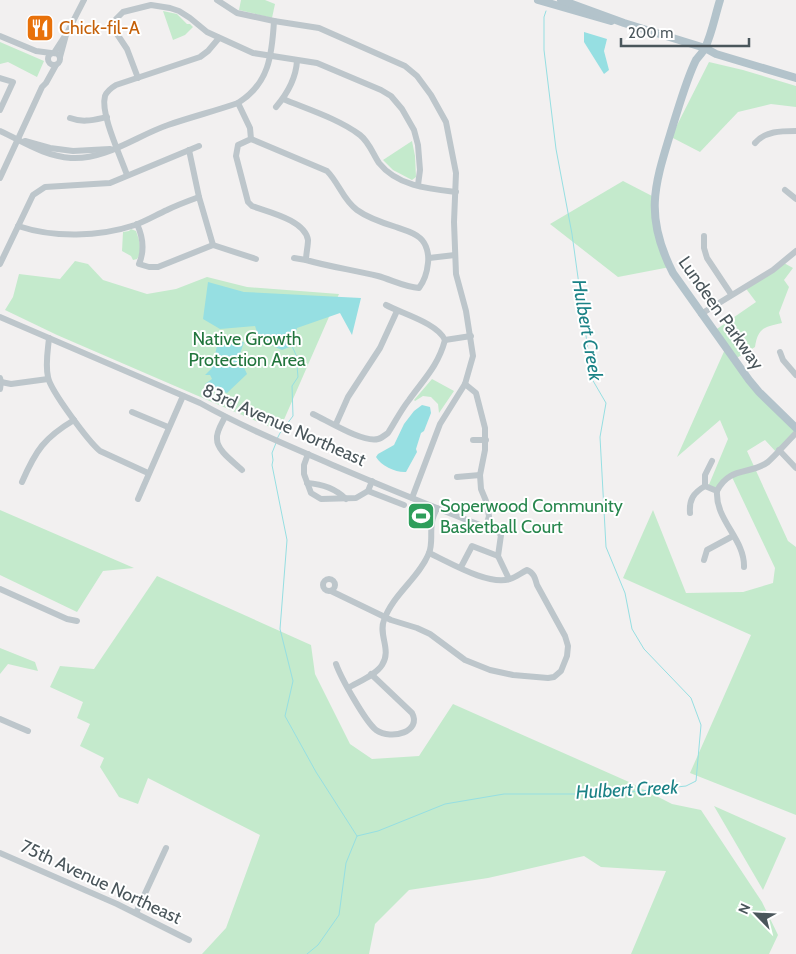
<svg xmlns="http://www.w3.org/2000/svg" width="796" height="954" font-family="Cabin,sans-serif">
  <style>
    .green { fill: #c4eacc }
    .water { fill: #96dfe2 }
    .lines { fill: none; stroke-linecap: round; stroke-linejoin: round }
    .stream { stroke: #96dfe2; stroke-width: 1 }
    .minor { stroke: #bdc6cb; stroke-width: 6 }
    .major { stroke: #b3c3cb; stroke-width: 8 }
    .labels { text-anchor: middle; stroke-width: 4; stroke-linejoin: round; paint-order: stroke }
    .food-label { font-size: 18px; fill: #c56008; stroke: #fff; text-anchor: start }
    .street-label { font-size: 18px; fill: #4a565b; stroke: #fff }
    .park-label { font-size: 18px; fill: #22753d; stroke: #fff }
    .leisure-label { font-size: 18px; fill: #27864d; stroke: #fff; text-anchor: start }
    .water-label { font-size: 19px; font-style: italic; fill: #1b8286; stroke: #fff }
  </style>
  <rect width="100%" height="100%" fill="#f2f0f0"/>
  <g class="green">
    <polygon points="241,0 265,0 275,4 272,18 239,10"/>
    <polygon points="163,11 177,14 187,24 190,24 193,27 185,35 173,40"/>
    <polygon points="0,42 44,61 37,77 8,62 0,64"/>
    <polygon points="709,62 743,70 796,86 796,107 771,104 738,112 700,152 671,137"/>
    <polygon points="412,141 415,156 416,177 412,180 393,170 383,160"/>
    <polygon points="623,181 654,197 655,218 670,267 618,277 550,224"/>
    <path d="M 131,229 L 136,231 C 139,239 143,251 137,259 L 133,260 L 131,256 L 122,251 L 123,232 L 129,231 Z"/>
    <polygon points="75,261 88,264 103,280 147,294 176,289 207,277 247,287 339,294 279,431 57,335 5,310 13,297 19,274 60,279"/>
    <path d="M 784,263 L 793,268 L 784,280 L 789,287 L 779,313 L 782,323 C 764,327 758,328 755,347 L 735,359 L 796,433 L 777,453 L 765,440 L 747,451 L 788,541 L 796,547 L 796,815 L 690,773 L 751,635 L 623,578 L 653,510 L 686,593 L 743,592 L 773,583 L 775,568 L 731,475 L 717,491 L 708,487 L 728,439 L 720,420 L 677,457 L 726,347 L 714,331 L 756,302 L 744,286 Z"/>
    <polygon points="432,379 454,391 439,413 438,404 431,397 423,396 415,401 414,400"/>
    <polygon points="0,510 134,568 103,571 77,612 0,575"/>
    <polygon points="157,576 311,645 315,674 350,744 372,759 419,756 453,704 629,782 672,804 701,810 762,902 778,935 769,954 631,954 666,871 601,867 584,856 488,878 409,890 375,924 369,954 202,954 226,928 260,835 148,778 138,804 119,797 100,767 104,758 80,746 90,724 77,718 83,702 50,687 60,666 94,669"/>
    <polygon points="0,648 35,662 38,671 8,664 0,674"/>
    <polygon points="714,806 786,838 763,890"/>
  </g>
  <g class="water">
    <polygon points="584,32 607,39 604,51 609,70 604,74 584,42"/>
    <path d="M 208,282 L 244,292 L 361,298 L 352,335 L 340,313 L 297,328 L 292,346 L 282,350 C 273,347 268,341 259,338 L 255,326 L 220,329 L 203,319 Z"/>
    <polygon points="244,342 239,357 247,374 227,393 205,384 212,379 210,375 205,375 212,368 217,346"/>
    <path d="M 422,405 L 430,407 L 431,413 L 424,431 L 421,433 L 416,449 L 417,452 L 406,472 C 397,473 381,466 376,457 L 378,454 L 394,445 L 404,424 L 414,411 Z"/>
  </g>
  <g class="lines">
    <g class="stream">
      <polyline points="277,439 280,433 293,416 292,386 298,377 296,355 292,346"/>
      <polyline points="276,443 272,453 273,460 272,465 287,540 280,629 293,681 285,716 316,772 357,836"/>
      <polyline points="307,954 318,945 339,915 346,863 357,836 378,831 445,804 504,794 590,794 641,791 686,786 696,781 701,725 691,698 644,649 632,629 625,593 606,547 600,437 606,403 592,379 572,234 556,149 544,50 544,17 546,11"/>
    </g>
    <g class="minor">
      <polyline points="217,0 237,13 274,21 319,28 405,66 417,76 431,95 446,122 456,173 454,222 456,274 466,311 473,356 465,384 440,424 412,498"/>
      <polyline points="0,36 36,51 51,53"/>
      <circle cx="54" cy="59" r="6"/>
      <polyline points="54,53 65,36"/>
      <polyline points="60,57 66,35 84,0"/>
      <polyline points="0,78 13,82 0,110"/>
      <polyline points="138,78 127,49 115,31 113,25 116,19 123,12 151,5 170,8 179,11 190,18 207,32 253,53 317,63 381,90 391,96 402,109 414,130 418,145 420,170 418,185"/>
      <path d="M 283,99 C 307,109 339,119 360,135 C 369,142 373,154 379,163 C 397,186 429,189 456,192"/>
      <path d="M 238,103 L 250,128 L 251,139 L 238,145 L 236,156 L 248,202 L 252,206 C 268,212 305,220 308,240 C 308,246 306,254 306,260 C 330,267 354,270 378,276 C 392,280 405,287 419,288 C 425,280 427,273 428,263 C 429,255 427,244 420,238 C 414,232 404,230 396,227 C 383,223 368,218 357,210 C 343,200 339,183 327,171 L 251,139"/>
      <path d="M 276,107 C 287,94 296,78 297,61"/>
      <path d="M 70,118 C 83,123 93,120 107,117"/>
      <path d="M 0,131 C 24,142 44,156 71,158 C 106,160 136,136 168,125 C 191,117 215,111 238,103 C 269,84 272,55 274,21"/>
      <polyline points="25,141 50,148 73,151 110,149"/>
      <path d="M 755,143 C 765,131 781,131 796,131"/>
      <polyline points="189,150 199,197 213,245"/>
      <path d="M 127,175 C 121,157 100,114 105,96 C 107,91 111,88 116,85 L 200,57 L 208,51 L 219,38"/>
      <polyline points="0,178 42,87 46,83 56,65"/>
      <polyline points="785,190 796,199"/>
      <path d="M 137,224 C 143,237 145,250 139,264 L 149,267 L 158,267 L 213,245 L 256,259"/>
      <path d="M 18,226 C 54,238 99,237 135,225 C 146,221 156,215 167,210 C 177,205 188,201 199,197"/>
      <polyline points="704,236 704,248 707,258 731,294"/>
      <polyline points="294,258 306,260"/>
      <polyline points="429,258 455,255"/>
      <polyline points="0,264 33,195 45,187 110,183 199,146"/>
      <path d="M 386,305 C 403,314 437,323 445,340 L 471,336"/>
      <polyline points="701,314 773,270 796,251"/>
      <path d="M 0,317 L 200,403 C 243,427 289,446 335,466 C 389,489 443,511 498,532 L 501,535 L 498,556 L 509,579"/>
      <path d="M 49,338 C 48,350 45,364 48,377 C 50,390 89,442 100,451 L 148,473"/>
      <polyline points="780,352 783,360 796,375"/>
      <polyline points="0,378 1,382 0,389"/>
      <polyline points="1,382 11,384 48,379"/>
      <polyline points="465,384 476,393 485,428 485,450 480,475 481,489 486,501 489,516 486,527"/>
      <polyline points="132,412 168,427"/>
      <path d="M 313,414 C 328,421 363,443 378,439 C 382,438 385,435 388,433 C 395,422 401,410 409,400 C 424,379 438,366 445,340"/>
      <path d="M 225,417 C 222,423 216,432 217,439 C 217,451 234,462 242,470"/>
      <polyline points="336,424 348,397 380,348 397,311"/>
      <polyline points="473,440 486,440"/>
      <polyline points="779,450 796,468"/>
      <polyline points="308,454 304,465 304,474 311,493 321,499 356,498 368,491 372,481"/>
      <polyline points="457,477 480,475"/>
      <path d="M 22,482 C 36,450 44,438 74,420"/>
      <path d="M 307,483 C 322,484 335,488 346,499"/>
      <path d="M 705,486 L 717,491 C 715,520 745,539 744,567"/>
      <polyline points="368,491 404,505"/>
      <path d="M 717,491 C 729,466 751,475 768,462 C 778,453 787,442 796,433"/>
      <polyline points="138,499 183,396"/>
      <path d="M 690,513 C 689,500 693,493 705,486 L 705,475 L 712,461"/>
      <polyline points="704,560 707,550 733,536"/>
      <polyline points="461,567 472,546 498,556"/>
      <circle cx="329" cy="585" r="6"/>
      <polyline points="0,589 67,619 77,621"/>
      <path d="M 331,591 L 391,620 L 417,628 L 430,634 L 465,660 L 490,670 L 513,675 L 548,678 L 554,677 L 561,671 L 567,656 L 568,646 L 565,636 L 537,585 C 535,578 534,573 527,570 C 521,573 516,577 510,579 C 488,586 449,562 429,553"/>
      <path d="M 336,664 C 341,678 365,721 376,730 C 392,741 422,731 412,713 L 371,674"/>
      <path d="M 348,688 C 358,682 376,675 382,665 C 392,650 378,635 384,620 C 393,594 419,578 429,553 C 433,543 430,533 432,523 C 432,518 435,513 437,508"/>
      <polyline points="0,719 28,731"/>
      <polyline points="0,853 117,904 189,940"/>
      <polyline points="136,913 166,848"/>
    </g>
    <g class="major">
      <polyline points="538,0 611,21"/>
      <polyline points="561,0 624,23 705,48 716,54 796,78"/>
      <path d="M 720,0 C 715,16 712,33 705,48 C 703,52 699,56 696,60 C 687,78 679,106 673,125 C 655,184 643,214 673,273 L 749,380 L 759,392 L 796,428"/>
    </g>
  </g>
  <defs>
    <g id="restaurant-square" transform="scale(1.4375)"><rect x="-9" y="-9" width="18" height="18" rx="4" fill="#e8710a" stroke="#fff"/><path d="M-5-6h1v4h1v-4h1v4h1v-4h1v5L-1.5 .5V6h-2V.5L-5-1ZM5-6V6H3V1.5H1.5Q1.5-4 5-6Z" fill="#fff"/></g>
    <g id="stadium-square" transform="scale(1.4375)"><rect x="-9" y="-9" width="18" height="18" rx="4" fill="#2e9e5b" stroke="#fff"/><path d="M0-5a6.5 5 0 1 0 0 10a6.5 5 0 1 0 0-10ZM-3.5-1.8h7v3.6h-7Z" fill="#fff"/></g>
  </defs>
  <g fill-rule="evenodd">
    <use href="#restaurant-square" x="40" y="28"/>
    <use href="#stadium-square" x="421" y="516"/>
  </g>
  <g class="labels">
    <g class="food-label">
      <text x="59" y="34">Chick-fil-A</text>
    </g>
    <g class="street-label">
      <text transform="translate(721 313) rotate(55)" y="6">Lundeen Parkway</text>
      <text transform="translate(284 425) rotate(24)" y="6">83rd Avenue Northeast</text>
      <text transform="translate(101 882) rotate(25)" y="6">75th Avenue Northeast</text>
    </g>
    <g class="park-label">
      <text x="247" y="345">Native Growth<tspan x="247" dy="21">Protection Area</tspan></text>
    </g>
    <g class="leisure-label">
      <text x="440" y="512">Soperwood Community<tspan x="440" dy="21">Basketball Court</tspan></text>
    </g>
    <g class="water-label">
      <text transform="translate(588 330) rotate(80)" y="7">Hulbert Creek</text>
      <text transform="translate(627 789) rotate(-3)" y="7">Hulbert Creek</text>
    </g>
  </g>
  <g transform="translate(756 914) rotate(294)" stroke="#ffffff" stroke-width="4" paint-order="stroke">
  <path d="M0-4L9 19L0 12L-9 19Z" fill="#4a565b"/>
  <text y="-8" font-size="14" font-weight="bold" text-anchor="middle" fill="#4a565b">N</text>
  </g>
  <path d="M621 38v8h128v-8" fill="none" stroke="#4a565b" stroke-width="2.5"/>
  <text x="628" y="38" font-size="15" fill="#4a565b" stroke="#ffffff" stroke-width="4" paint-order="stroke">200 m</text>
</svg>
